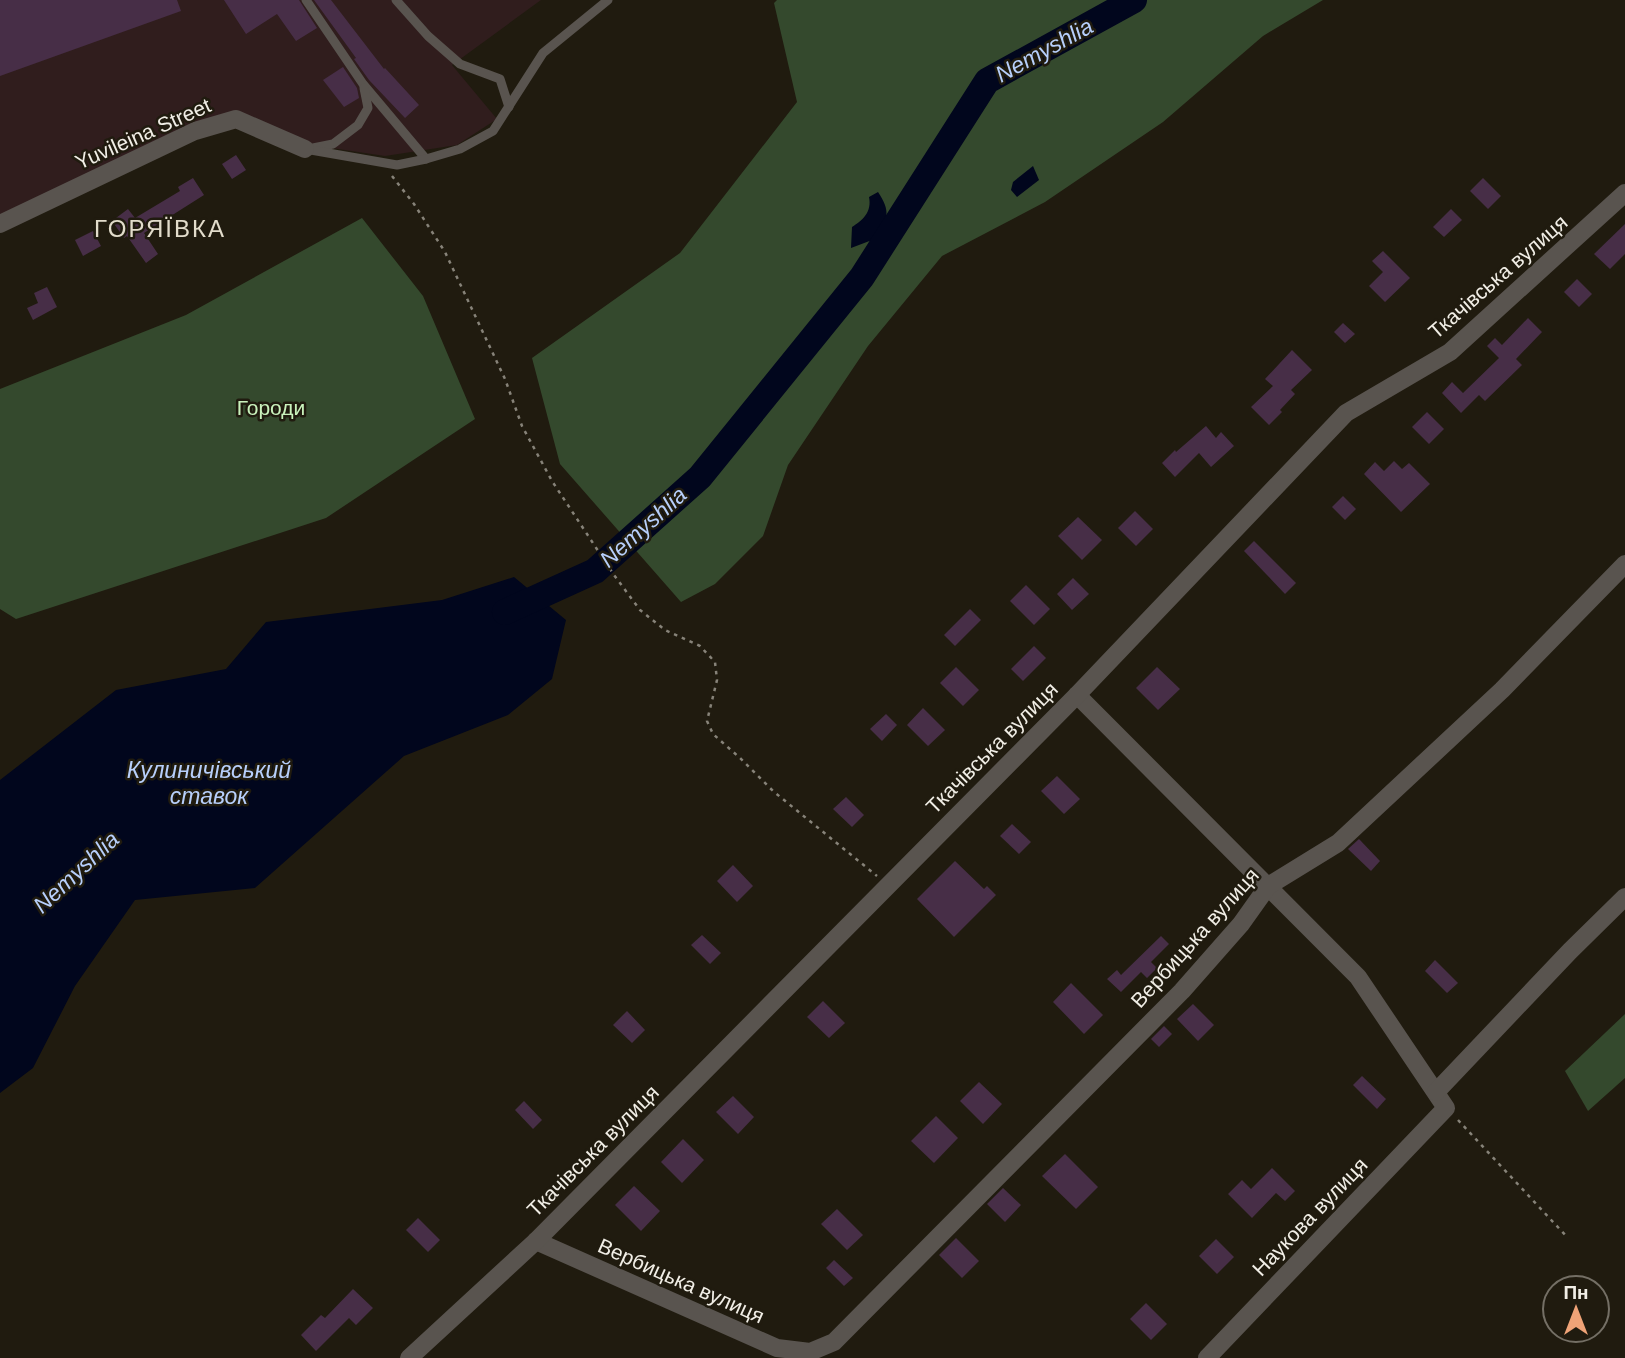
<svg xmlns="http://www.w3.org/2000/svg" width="1625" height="1358" font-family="Helvetica,sans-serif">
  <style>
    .industrial { fill: #301d1d }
    .green { fill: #34492d }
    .water { fill: #01061d }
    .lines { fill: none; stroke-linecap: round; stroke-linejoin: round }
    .river { stroke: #01061d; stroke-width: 26 }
    .building { fill: #472e47 }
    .path { stroke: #878379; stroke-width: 2.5; stroke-dasharray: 3.5 5; stroke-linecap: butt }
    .lane { stroke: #59544f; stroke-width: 9 }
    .street { stroke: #59544f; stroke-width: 18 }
    .labels { text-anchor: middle; stroke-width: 5; stroke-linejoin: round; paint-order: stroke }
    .street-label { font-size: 21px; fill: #f1eee6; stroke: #201b0f }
    .park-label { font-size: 21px; fill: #c9f2bc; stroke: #201b0f }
    .water-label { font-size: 23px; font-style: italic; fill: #b7cffb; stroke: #201b0f }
    .quarter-label { font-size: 24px; letter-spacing: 2px; fill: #e2dccb; stroke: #201b0f }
  </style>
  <rect width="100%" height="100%" fill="#201b0f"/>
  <polygon class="industrial" points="0,0 541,0 452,65 497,119 457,145 385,156 305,144 233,114 0,219"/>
  <g class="green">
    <polygon points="777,0 1323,0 1263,36 1163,122 1045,202 942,256 868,346 788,465 763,536 715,584 681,602 560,464 532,358 680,253 797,102 774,3"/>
    <polygon points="362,218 423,296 475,419 326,518 16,619 0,609 0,389 186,315"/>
    <polygon points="1625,1014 1625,1078 1588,1111 1565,1071"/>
  </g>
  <g class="water">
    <polygon points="1033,166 1039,180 1017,197 1011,190 1013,182"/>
    <path d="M 878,192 C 891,212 887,216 880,237 L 851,248 L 852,227 C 863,220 872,212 869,197 Z"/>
    <polygon points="514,577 566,620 552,679 508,715 404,756 255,888 135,900 75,986 33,1068 0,1093 0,780 116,690 226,669 266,622 442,600"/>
  </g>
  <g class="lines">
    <polyline class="river" points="505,612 595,571 700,477 862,277 987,81 1134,0"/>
  </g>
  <g class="building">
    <polygon points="0,0 177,0 181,11 0,76"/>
    <polygon points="224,0 299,0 317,28 296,41 277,14 246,34"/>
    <polygon points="314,0 331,0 384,69 385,68 419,105 405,118 369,80 354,59 356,58"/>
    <polygon points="343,67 357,88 359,98 344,107 323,80"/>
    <polygon points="236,155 246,170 232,179 222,164"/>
    <polygon points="193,178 204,195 144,233 158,254 146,263 127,236 124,238 112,221 128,209 135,218 180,191 178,187"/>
    <polygon points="1483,178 1501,196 1488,209 1470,191"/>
    <polygon points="1451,209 1462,220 1444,237 1433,227"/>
    <polygon points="1625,224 1625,254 1610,269 1594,254"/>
    <polygon points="93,231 101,246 83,256 75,240"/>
    <polygon points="1383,251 1410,278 1385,302 1369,286 1383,272 1372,261"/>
    <polygon points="1577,279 1592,294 1579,307 1564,292"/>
    <polygon points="47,287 57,307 33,320 27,308 38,303 34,293"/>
    <polygon points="1528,318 1542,332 1516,359 1522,365 1485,401 1479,395 1461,413 1442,393 1452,382 1463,393 1499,358 1487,346 1495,338 1502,345"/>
    <polygon points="1343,323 1355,334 1345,343 1334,332"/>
    <polygon points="1292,350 1312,370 1291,390 1295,394 1280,410 1282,412 1269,425 1251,407 1273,386 1265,379"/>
    <polygon points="1427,412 1444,429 1429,444 1412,427"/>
    <polygon points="1206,426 1216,438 1221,432 1234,446 1211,467 1199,453 1175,477 1162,463 1175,450 1176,452"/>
    <polygon points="1394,461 1402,469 1409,463 1430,484 1401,512 1364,474 1375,462 1384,471"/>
    <polygon points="1343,496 1356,509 1345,520 1332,507"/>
    <polygon points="1135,511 1153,529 1136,546 1118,528"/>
    <polygon points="1078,517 1102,540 1082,560 1058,536"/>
    <polygon points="1254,541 1296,583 1285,594 1244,551"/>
    <polygon points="1073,578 1089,594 1072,610 1057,594"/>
    <polygon points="1026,585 1050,609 1034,625 1010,601"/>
    <polygon points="970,609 981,620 955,646 944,635"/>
    <polygon points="1034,646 1046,658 1023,681 1011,669"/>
    <polygon points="956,667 979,690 963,706 940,683"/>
    <polygon points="1157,667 1180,689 1158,710 1136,688"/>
    <polygon points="923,708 945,730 928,746 907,725"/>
    <polygon points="886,714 897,725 882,741 870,729"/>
    <polygon points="1057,776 1080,799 1064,814 1041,791"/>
    <polygon points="846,797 864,815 852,827 833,809"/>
    <polygon points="1012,824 1031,842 1019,854 1000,836"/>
    <polygon points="1359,839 1380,861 1371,871 1348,849"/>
    <polygon points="955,861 984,889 987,886 996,895 954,937 917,899"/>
    <polygon points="733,865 753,886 737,902 717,881"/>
    <polygon points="702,935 721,953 710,964 691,945"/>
    <polygon points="1161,936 1169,944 1151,962 1157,968 1147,978 1141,972 1121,992 1107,979 1117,970 1121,975"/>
    <polygon points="1435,960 1458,983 1447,993 1425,971"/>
    <polygon points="1071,983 1103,1015 1084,1034 1053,1002"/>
    <polygon points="823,1001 845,1023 829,1038 807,1017"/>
    <polygon points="1193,1004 1214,1025 1198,1041 1177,1019"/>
    <polygon points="627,1011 645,1030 632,1043 613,1025"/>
    <polygon points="1164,1026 1172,1034 1159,1047 1151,1039"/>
    <polygon points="1362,1076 1386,1099 1377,1109 1353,1085"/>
    <polygon points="979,1082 1002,1104 983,1124 960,1101"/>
    <polygon points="733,1096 754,1117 738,1134 716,1112"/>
    <polygon points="524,1101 542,1120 533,1129 515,1110"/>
    <polygon points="936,1116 958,1138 934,1163 911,1141"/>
    <polygon points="683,1139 704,1160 682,1183 661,1162"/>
    <polygon points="1065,1154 1098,1187 1076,1209 1042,1176"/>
    <polygon points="1272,1168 1295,1191 1285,1201 1276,1193 1252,1218 1228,1194 1242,1180 1251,1189"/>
    <polygon points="634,1186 660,1211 641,1231 615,1205"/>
    <polygon points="1003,1188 1021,1205 1005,1222 987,1204"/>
    <polygon points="837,1209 863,1235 847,1250 821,1224"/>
    <polygon points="418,1218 440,1240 428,1252 406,1230"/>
    <polygon points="956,1238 979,1261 962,1278 939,1255"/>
    <polygon points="1216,1239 1234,1257 1217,1274 1199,1256"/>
    <polygon points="834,1260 853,1278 844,1286 826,1268"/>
    <polygon points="353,1289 373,1308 356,1325 349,1318 316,1351 301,1335 321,1315 325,1318"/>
    <polygon points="1146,1303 1167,1324 1151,1340 1130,1319"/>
  </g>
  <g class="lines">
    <g class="path">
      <polyline points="392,176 414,204 445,252 505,379 522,426 552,481 614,575 640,610 665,630 700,646 715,662 717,680 707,721 713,734 740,758 773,791 877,876"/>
      <polyline points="1458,1120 1568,1238"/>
    </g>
    <g class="lane">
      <polyline points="306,0 363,84 426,159"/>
      <polyline points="396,0 428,36 460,64 500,79 509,107"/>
      <polyline points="313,148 333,144 358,125 368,108 364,88"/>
      <polyline points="305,149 397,165 426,159 460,149 493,131 543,53 608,0"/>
    </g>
    <g class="street">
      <polyline points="0,224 195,131 236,119 305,149"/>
      <polyline points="1077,695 1358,977 1446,1108 1207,1358"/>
      <polyline points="1436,1092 1570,951 1625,897"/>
      <polyline points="536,1241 777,1348 810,1352 834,1342 1182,991 1241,924 1268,886 1338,843 1502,690 1625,564"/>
      <polyline points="409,1358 536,1241 1077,695 1346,413 1450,352 1625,193"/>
    </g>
  </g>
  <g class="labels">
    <g class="street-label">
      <text transform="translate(143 134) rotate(-24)" y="7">Yuvileina Street</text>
      <text transform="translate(1498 277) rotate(-41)" y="7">Ткачівська вулиця</text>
      <text transform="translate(992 748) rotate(-45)" y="7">Ткачівська вулиця</text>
      <text transform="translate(1195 938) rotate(-48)" y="7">Вербицька вулиця</text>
      <text transform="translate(593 1151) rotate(-45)" y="7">Ткачівська вулиця</text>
      <text transform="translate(1310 1217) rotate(-46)" y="7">Наукова вулиця</text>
      <text transform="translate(681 1281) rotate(24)" y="7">Вербицька вулиця</text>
    </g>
    <g class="park-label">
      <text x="271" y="415">Городи</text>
    </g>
    <g class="water-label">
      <text transform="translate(1044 50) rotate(-29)" y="8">Nemyshlia</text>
      <text transform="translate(643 527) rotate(-42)" y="8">Nemyshlia</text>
      <text x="209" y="778">Кулиничівський<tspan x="209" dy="26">ставок</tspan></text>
      <text transform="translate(76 872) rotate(-43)" y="8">Nemyshlia</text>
    </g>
    <g class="quarter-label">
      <text x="160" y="237">ГОРЯЇВКА</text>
    </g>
  </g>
  <g transform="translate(1576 1309)"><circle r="33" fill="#201b0f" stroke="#746f65" stroke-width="2"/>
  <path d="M0-5L12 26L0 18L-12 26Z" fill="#efa377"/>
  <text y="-10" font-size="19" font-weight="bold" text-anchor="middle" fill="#f1eee6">Пн</text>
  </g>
</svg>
